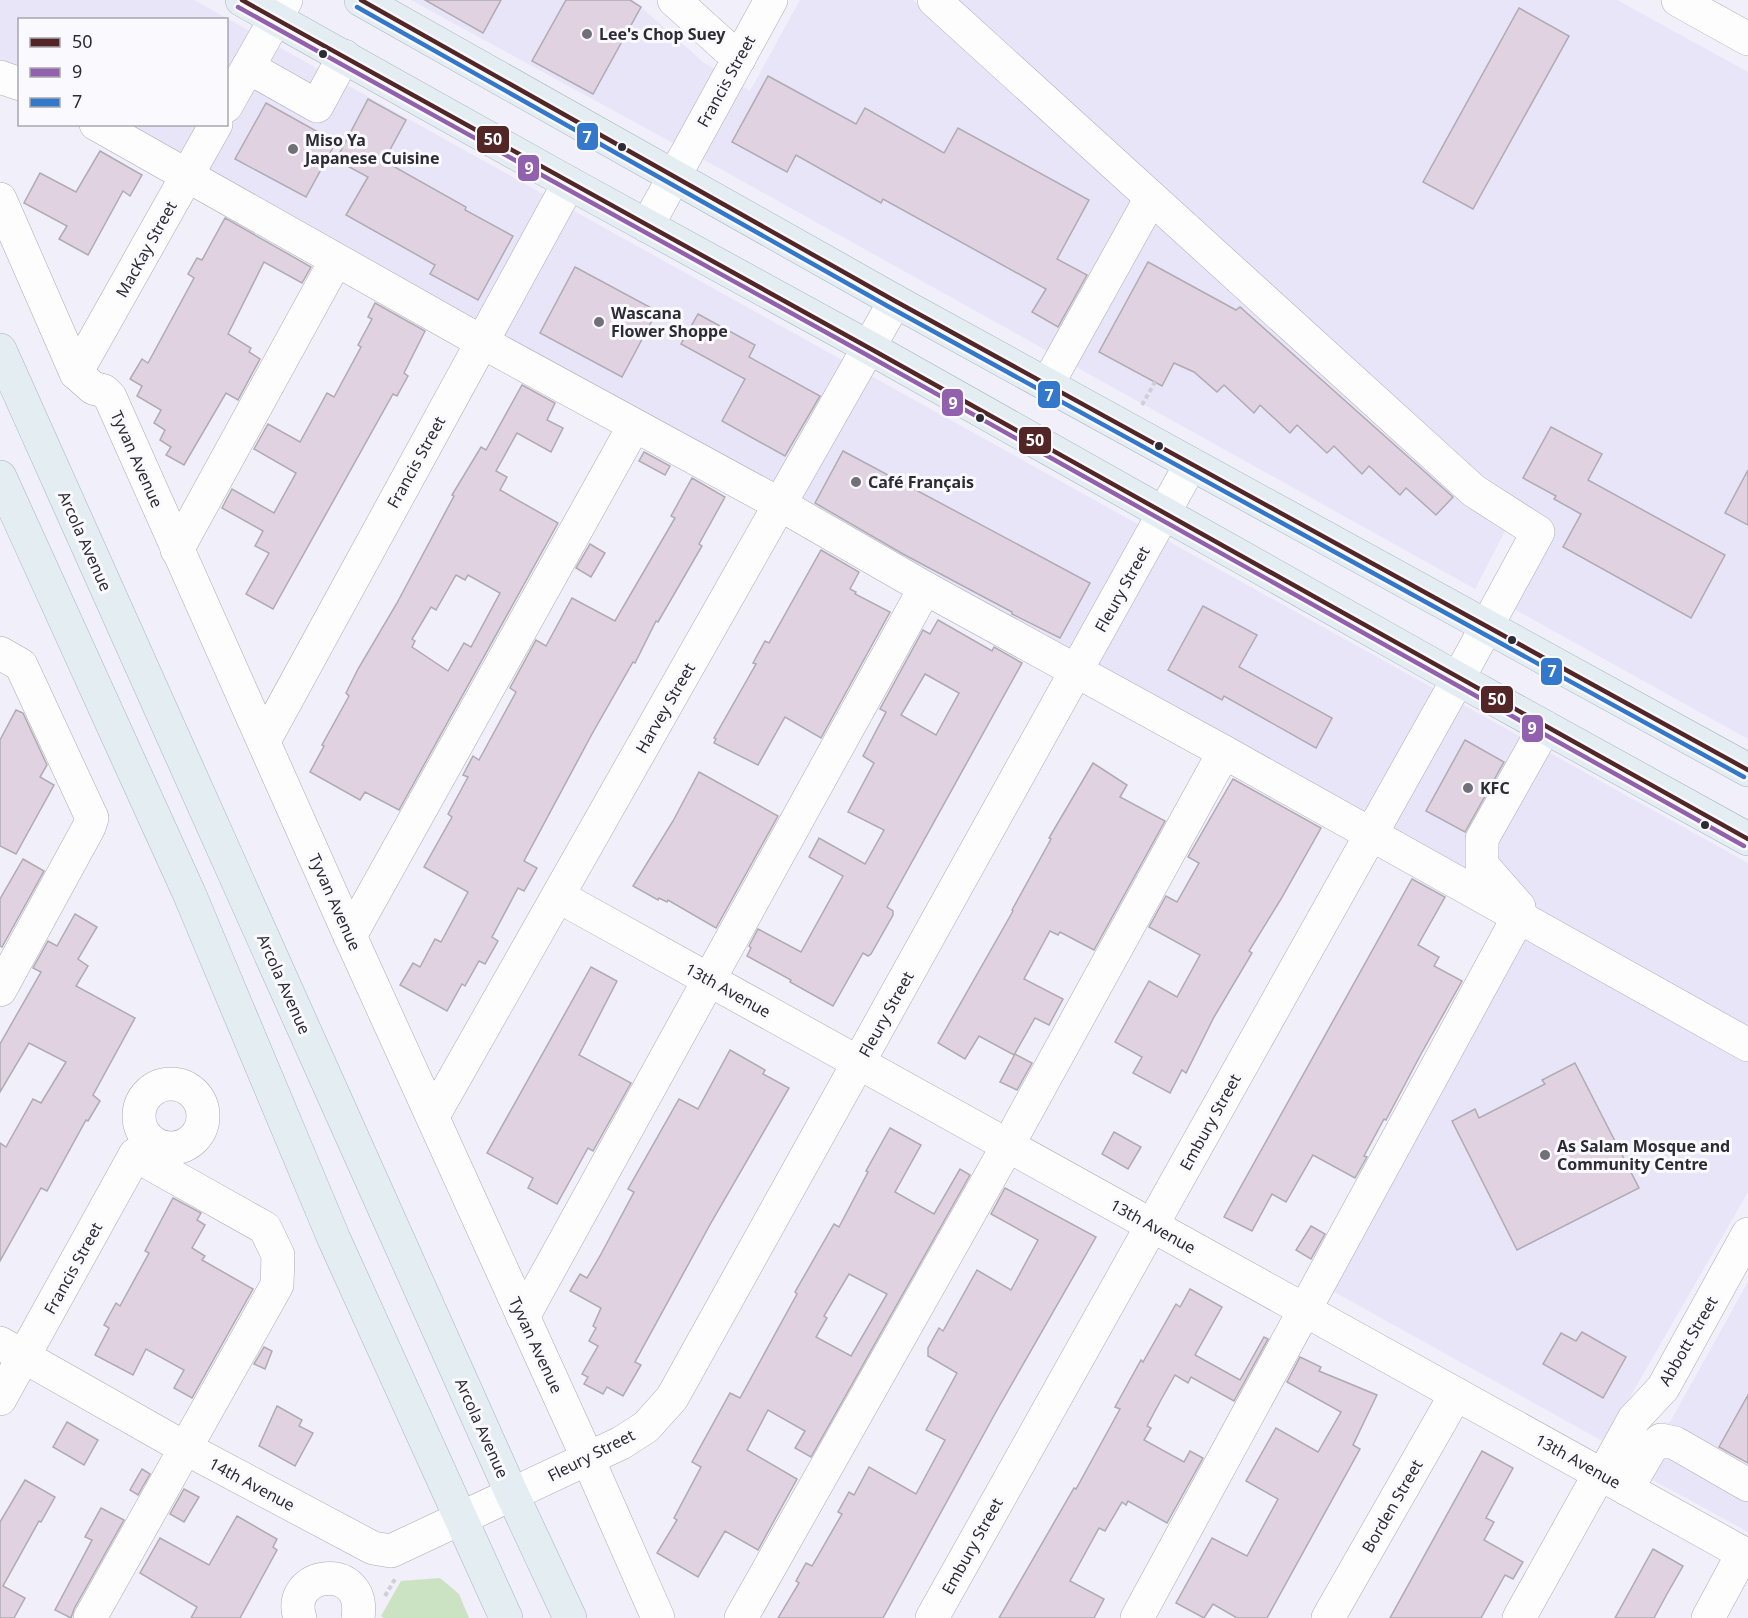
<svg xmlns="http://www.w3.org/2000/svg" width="1748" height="1618" font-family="'Noto Sans',sans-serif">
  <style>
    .built { fill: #e8e5f9 }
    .green { fill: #cbe3c2 }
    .building { fill: #e0d2e1; stroke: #afabb2; stroke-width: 1.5; fill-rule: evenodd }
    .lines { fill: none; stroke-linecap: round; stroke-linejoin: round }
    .minor-casing { stroke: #acabb4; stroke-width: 34 }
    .major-casing { stroke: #a5b5bf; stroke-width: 34 }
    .path { stroke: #d0cfd4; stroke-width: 4; stroke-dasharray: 4.5 3; stroke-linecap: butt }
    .minor { stroke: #fdfdfe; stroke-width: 33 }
    .major { stroke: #e4edf2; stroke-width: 33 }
    .bus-1-casing { stroke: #faf9fe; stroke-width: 9 }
    .bus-2-casing { stroke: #faf9fe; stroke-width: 9 }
    .bus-3-casing { stroke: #faf9fe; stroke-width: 9 }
    .bus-1 { stroke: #522626; stroke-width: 4.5 }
    .bus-2 { stroke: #9161ad; stroke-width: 4.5 }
    .bus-3 { stroke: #3478cb; stroke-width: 4.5 }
    .poi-dot { fill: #717079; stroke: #faf9fe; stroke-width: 2 }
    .bus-dot { fill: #2d2c34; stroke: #faf9fe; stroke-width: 2 }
    .labels { text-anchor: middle; stroke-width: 6; stroke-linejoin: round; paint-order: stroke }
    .poi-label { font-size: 16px; font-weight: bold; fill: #2d2c34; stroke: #faf9fe; text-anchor: start }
    .street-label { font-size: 16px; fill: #2d2c34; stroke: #faf9fe }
    .line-badge { stroke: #faf9fe; stroke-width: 2 }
    .badge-label { font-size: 16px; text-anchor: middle; font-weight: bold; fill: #fff }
  </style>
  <rect width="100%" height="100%" fill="#f0effa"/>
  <g class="built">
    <polygon points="0,0 194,0 1748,863 1748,1192 1604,1442 1329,1289 1538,911 118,125 226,124 226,20 20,20 19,70 0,59"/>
    <polygon points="411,0 633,0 703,62 750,91 800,0 913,0 1505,531 1475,589 717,167"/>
    <polygon points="951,0 1617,0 1748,72 1748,739 1496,599 1530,531"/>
    <polygon points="1748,1282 1748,1532 1620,1462 1637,1433 1653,1424 1670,1422"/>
  </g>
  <polygon class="green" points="440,1578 459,1594 469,1618 384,1618 381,1616 401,1581"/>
  <g class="building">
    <polygon points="425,0 501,0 483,33"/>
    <polygon points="566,0 630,0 641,7 593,94 532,61"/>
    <polygon points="1519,8 1569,36 1473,209 1423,182"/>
    <polygon points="768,76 856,124 865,108 944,153 958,128 1089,200 1057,259 1087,275 1058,327 1032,312 1046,289 883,199 881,203 796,155 787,172 732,142"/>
    <polygon points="368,99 406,120 384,161 466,207 465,210 513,236 478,300 430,274 435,265 346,215 368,177 336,160"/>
    <polygon points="266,103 336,142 306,197 235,159"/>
    <polygon points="100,151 142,175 130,196 123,191 88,255 59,239 67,226 24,203 40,173 76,192"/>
    <polygon points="225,218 311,267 302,283 264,262 228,334 251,348 249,352 260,359 238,400 226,393 184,465 166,455 171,447 160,440 165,430 154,423 161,410 137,396 142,386 130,379 142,359 148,363 194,278 188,274 197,258 202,260"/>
    <polygon points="1148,262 1236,310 1240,307 1453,497 1436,515 1406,488 1400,495 1369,466 1362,474 1334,446 1327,453 1297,425 1290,433 1260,405 1254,413 1224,385 1217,392 1194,372 1174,363 1162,386 1099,352"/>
    <polygon points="575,267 657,311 622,377 540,333"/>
    <polygon points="375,303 425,331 404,373 408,376 397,396 393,394 273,609 246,594 269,553 255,546 263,531 222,508 232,489 274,513 296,473 254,449 268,424 300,442 327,393 334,397 361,347 358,345 372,319 368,317"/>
    <polygon points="698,314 755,345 749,357 820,396 785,456 722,421 745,379 681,344"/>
    <path d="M 522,385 L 555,403 L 547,420 L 563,428 L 551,452 L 517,433 L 496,471 L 507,477 L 500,490 L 558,523 L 399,810 L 365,792 L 360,800 L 310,772 L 324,746 L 322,745 L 349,696 L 346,693 L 358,669 L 397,603 L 454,496 L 452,495 L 481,447 L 486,450 ZM 456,575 L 465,580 L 468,575 L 500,593 L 471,647 L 464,643 L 448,671 L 412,647 L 415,641 L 412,639 L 431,607 L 436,610 Z"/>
    <polygon points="1551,427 1602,454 1588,480 1725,555 1691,618 1563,547 1581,514 1554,499 1556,496 1523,478"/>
    <polygon points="843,451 1090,583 1060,638 1012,614 1012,612 903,554 815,503"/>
    <polygon points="644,452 670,466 665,475 639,461"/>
    <polygon points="1748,470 1748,525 1725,513"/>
    <polygon points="692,478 725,497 699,544 702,546 658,622 656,621 635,663 633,662 592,734 524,861 537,868 524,891 518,888 492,937 498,941 485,964 479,961 465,986 462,984 447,1011 400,985 413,963 420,967 435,939 441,942 468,892 424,867 452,817 448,814 468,777 463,775 473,756 479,760 516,692 510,688 536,640 546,646 572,598 615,621 675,518 671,516"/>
    <polygon points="590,544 605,553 591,577 576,568"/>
    <polygon points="821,550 859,572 850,589 856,592 855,594 890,612 821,738 785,717 758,765 714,743 716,739 714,738 756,664 753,663 765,641 769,643"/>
    <polygon points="1203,606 1257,635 1239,667 1332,718 1316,748 1224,696 1222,700 1168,670"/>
    <path d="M 938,620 L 992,651 L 994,647 L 1022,663 L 887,907 L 893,911 L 893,915 L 871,954 L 868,956 L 863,953 L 833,1006 L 790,982 L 791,980 L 747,956 L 751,948 L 749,946 L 758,929 L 801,952 L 843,876 L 809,857 L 819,838 L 865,864 L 884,830 L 848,812 L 874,763 L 863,756 L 886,712 L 880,709 L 923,630 L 930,634 ZM 925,674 L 959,693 L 936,735 L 901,715 Z"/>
    <polygon points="16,710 23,713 47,765 40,777 54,785 16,854 0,846 0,740"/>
    <polygon points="1465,740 1504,762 1465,832 1426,811"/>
    <polygon points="1093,763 1127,785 1120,797 1165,821 1094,950 1060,932 1058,935 1050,931 1024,979 1063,999 1049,1025 1035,1018 1014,1055 979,1036 965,1059 938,1043 1013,911 1012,910 1051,839 1049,838"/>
    <polygon points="699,772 778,816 716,928 668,900 667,902 659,898 658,900 633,886 673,821"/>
    <polygon points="1233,779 1321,828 1281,899 1249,951 1252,953 1214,1017 1186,1073 1182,1070 1170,1093 1133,1073 1142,1057 1115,1042 1149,981 1177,997 1200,955 1149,927 1166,896 1177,902 1199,863 1188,857"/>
    <polygon points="23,859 44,871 2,947 0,946 0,899"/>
    <polygon points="1412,879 1445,897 1418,945 1439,957 1434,966 1462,981 1421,1054 1386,1120 1384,1119 1364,1156 1367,1157 1355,1178 1313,1155 1286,1202 1272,1194 1252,1231 1224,1217"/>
    <polygon points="75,914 97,927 78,959 88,966 76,986 135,1018 93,1095 100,1101 88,1121 86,1120 47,1191 41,1188 0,1261 0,1143 6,1147 33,1099 41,1103 66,1062 29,1043 0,1092 0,1044 41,972 33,968 48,941 57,946"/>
    <polygon points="591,967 617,981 579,1055 631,1083 593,1151 588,1148 557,1204 528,1188 533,1178 487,1153"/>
    <polygon points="730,1050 765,1070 763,1074 789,1088 712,1221 635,1362 641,1365 623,1396 607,1387 603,1394 584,1384 588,1377 582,1374 598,1346 589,1341 596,1328 593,1326 601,1308 570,1291 580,1274 587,1278 600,1256 634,1192 628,1189 679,1099 698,1109"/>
    <polygon points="1015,1054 1032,1063 1017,1090 1000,1082"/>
    <polygon points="1575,1063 1639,1188 1517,1250 1452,1121 1475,1109 1479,1118 1545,1084 1542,1080"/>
    <path d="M 890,1128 L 921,1145 L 895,1192 L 934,1214 L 960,1169 L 970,1175 L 811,1457 L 795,1448 L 805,1431 L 768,1410 L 747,1450 L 797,1479 L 758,1550 L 725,1531 L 698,1577 L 657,1553 L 677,1520 L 674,1518 L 701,1467 L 692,1462 L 730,1393 L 740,1398 L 797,1294 L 795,1292 L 834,1224 L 839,1227 L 868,1172 L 866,1171 ZM 849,1274 L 887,1294 L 851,1356 L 816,1337 L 827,1318 L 824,1316 Z"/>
    <polygon points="1114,1132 1141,1147 1128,1169 1102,1154"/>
    <polygon points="1005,1188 1096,1237 997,1410 883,1618 778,1618 799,1583 796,1581 806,1563 812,1566 842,1514 838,1512 849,1492 854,1495 869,1467 916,1494 945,1440 926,1430 957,1373 928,1356 928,1348 939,1328 943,1331 977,1270 1011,1290 1038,1240 991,1214"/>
    <polygon points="173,1198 201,1213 197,1220 205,1225 192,1248 205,1256 202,1260 253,1289 192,1398 174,1388 184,1370 146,1349 133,1375 95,1355 109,1328 104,1325 116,1303 120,1306 149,1253 145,1251"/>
    <polygon points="1311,1226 1325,1234 1311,1259 1296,1250"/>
    <polygon points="1190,1289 1222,1307 1195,1355 1240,1380 1264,1337 1268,1339 1234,1401 1191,1377 1188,1383 1175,1375 1162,1398 1147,1426 1151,1428 1144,1440 1184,1462 1190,1451 1203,1458 1167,1523 1128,1501 1126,1505 1122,1502 1105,1531 1099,1528 1070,1581 1104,1599 1094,1618 999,1618 1074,1488 1076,1489 1120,1409 1115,1407 1141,1360 1143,1362 1176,1304 1180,1307"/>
    <polygon points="1582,1332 1626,1357 1603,1398 1543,1364 1561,1333 1576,1341"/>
    <polygon points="264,1347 272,1351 265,1369 254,1364"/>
    <polygon points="1300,1357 1321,1367 1319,1371 1377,1395 1353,1445 1360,1449 1267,1618 1237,1618 1213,1604 1204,1618 1176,1603 1212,1538 1247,1556 1278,1499 1246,1481 1276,1428 1318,1452 1341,1412 1287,1382"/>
    <polygon points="1748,1395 1748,1463 1719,1447"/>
    <polygon points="277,1406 302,1420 299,1426 313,1433 295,1466 259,1446"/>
    <polygon points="67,1422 98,1440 84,1465 53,1447"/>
    <polygon points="1482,1451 1513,1468 1486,1518 1494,1522 1484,1540 1523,1562 1513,1579 1505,1575 1481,1618 1390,1618"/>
    <polygon points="142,1469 150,1474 138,1495 130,1490"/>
    <polygon points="25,1480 55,1497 41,1522 39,1521 3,1586 25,1598 14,1618 0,1618 0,1522"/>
    <polygon points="184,1489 199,1497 184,1522 170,1514"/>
    <polygon points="101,1508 124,1520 74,1609 71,1618 55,1610 92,1540 85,1537"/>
    <polygon points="237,1516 277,1539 273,1547 277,1550 240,1618 191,1618 197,1607 140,1573 160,1538 209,1565"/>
    <polygon points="1653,1549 1683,1566 1667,1594 1654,1618 1615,1618"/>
  </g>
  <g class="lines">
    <g class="minor-casing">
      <g id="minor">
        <polyline points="674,0 739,59"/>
        <polyline points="1678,0 1748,39"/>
        <polyline points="248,67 317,106 344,56"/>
        <polyline points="0,77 20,84"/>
        <polyline points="226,106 286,0"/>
        <polyline points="96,124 482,342 781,505 925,588 1224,752 1748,1045"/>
        <polyline points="0,199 76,373 93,388 104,391 110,397 350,936 588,1459 658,1618"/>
        <polyline points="647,226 771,0"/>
        <polyline points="76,373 216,124"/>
        <polyline points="1047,385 1151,198"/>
        <polyline points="177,550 336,260"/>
        <polyline points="0,653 21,665 92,818 89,827 0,990"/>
        <polyline points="264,741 569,183"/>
        <polyline points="558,896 1748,1556"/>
        <polyline points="1519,907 1482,865 1482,839 1545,727"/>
        <polyline points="350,936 634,426"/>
        <circle cx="171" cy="1116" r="32"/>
        <polyline points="433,1116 895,301"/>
        <polyline points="523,1317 925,588"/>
        <polyline points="0,1343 185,1448 373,1548 391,1551 621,1443 646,1427 672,1398 1191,464"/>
        <polyline points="0,1399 135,1155 152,1142"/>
        <polyline points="1603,1475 1634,1419 1663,1388 1748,1234"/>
        <polyline points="1627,1489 1651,1448 1661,1440 1675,1443 1748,1485"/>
        <polyline points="90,1618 277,1285 278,1255 265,1228 135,1155"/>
        <path d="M 300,1618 C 284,1571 367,1560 358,1618"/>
        <polyline points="741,1618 1008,1145 1224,752"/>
        <polyline points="932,1618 1458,679 1538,532 1474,491 934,0"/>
        <polyline points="1137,1618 1519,916"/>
        <polyline points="1328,1618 1456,1394"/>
        <polyline points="1519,1618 1600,1473"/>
        <polyline points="1708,1618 1743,1553"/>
      </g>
    </g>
    <g class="major-casing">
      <g id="major">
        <polyline points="242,0 569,183 870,348 1458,679 1748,839"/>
        <polyline points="361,0 895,301 1748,770"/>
        <polyline points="0,350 512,1494 570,1618"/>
        <polyline points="0,477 189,893 334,1239 506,1618"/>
      </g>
    </g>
    <g class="path">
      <polyline points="1142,405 1155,382"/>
      <polyline points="385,1596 395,1579"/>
    </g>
    <use href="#minor" class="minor"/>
    <use href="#major" class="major"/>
    <g class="bus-1-casing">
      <g id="bus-1">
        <path d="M 242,0 C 451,117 661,232 871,349 C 1164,511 1455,677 1748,839"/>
        <polyline points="361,0 895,301 1748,770"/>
      </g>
    </g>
    <g class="bus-2-casing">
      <path id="bus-2" d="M 238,7 C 448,124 658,239 867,355 C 1160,518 1451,684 1744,846"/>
    </g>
    <g class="bus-3-casing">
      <polyline id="bus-3" points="357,7 891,308 1744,777"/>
    </g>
    <use href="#bus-1" class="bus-1"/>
    <use href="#bus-2" class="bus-2"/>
    <use href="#bus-3" class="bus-3"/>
  </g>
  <g class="poi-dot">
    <circle cx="587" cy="34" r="6"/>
    <circle cx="293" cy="149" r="6"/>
    <circle cx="599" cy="322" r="6"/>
    <circle cx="856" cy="482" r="6"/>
    <circle cx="1468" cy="788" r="6"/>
    <circle cx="1545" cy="1155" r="6"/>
  </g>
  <g class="bus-dot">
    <circle cx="323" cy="54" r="5"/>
    <circle cx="622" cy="147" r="5"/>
    <circle cx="980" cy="418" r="5"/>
    <circle cx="1159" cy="446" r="5"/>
    <circle cx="1512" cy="640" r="5"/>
    <circle cx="1705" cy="825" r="5"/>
  </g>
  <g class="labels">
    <g class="poi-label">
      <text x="599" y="40">Lee's Chop Suey</text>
      <text x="305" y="146">Miso Ya<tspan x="305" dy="18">Japanese Cuisine</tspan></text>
      <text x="611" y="319">Wascana<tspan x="611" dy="18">Flower Shoppe</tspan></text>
      <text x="868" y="488">Café Français</text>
      <text x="1480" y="794">KFC</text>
      <text x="1557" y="1152">As Salam Mosque and<tspan x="1557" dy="18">Community Centre</tspan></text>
    </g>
    <g class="street-label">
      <text transform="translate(726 81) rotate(-61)" y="6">Francis Street</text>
      <text transform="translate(146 249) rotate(-61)" y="6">MacKay Street</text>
      <text transform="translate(137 459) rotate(66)" y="6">Tyvan Avenue</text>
      <text transform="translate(416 462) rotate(-61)" y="6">Francis Street</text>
      <text transform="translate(85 541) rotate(66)" y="6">Arcola Avenue</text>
      <text transform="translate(1122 589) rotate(-61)" y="6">Fleury Street</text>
      <text transform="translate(665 708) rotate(-60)" y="6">Harvey Street</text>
      <text transform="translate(335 902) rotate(66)" y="6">Tyvan Avenue</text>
      <text transform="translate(284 984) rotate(66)" y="6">Arcola Avenue</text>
      <text transform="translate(728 990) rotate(29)" y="6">13th Avenue</text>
      <text transform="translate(886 1014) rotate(-61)" y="6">Fleury Street</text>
      <text transform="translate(1210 1122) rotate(-61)" y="6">Embury Street</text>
      <text transform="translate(1153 1226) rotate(29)" y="6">13th Avenue</text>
      <text transform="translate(73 1268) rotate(-61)" y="6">Francis Street</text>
      <text transform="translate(1688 1341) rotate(-60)" y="6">Abbott Street</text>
      <text transform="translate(536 1345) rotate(65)" y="6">Tyvan Avenue</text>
      <text transform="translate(482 1428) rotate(66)" y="6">Arcola Avenue</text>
      <text transform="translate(591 1455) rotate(-27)" y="6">Fleury Street</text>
      <text transform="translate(1578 1461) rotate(29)" y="6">13th Avenue</text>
      <text transform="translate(252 1484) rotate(28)" y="6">14th Avenue</text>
      <text transform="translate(1392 1506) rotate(-60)" y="6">Borden Street</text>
      <text transform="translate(972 1546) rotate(-61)" y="6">Embury Street</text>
    </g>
  </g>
  <g class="line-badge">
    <rect x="576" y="122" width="23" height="29" rx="6" fill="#3478cb"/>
    <rect x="476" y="125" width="34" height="29" rx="6" fill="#522626"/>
    <rect x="517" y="154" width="23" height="28" rx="6" fill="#9161ad"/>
    <rect x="1037" y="380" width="24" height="29" rx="6" fill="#3478cb"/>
    <rect x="941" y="388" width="23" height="29" rx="6" fill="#9161ad"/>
    <rect x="1018" y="426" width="34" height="29" rx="6" fill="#522626"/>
    <rect x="1540" y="657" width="23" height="29" rx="6" fill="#3478cb"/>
    <rect x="1480" y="685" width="34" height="29" rx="6" fill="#522626"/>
    <rect x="1521" y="714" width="23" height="29" rx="6" fill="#9161ad"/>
  </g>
  <g class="badge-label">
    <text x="587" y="143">7</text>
    <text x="493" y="145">50</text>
    <text x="529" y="174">9</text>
    <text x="1049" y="401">7</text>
    <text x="953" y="409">9</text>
    <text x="1035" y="446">50</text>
    <text x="1552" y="677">7</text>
    <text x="1497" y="705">50</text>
    <text x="1532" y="734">9</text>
  </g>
  <rect x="18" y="18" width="210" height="108" fill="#faf9fe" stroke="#a8a7ad" stroke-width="1.5"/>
  <rect x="30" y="38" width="30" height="9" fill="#522626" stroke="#a8a7ad" stroke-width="1.5"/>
  <text x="72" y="48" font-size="18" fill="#2d2c34">50</text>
  <rect x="30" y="68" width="30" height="9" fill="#9161ad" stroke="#a8a7ad" stroke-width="1.5"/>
  <text x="72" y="78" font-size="18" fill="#2d2c34">9</text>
  <rect x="30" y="98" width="30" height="9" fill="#3478cb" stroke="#a8a7ad" stroke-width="1.5"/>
  <text x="72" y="108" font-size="18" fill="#2d2c34">7</text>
</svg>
